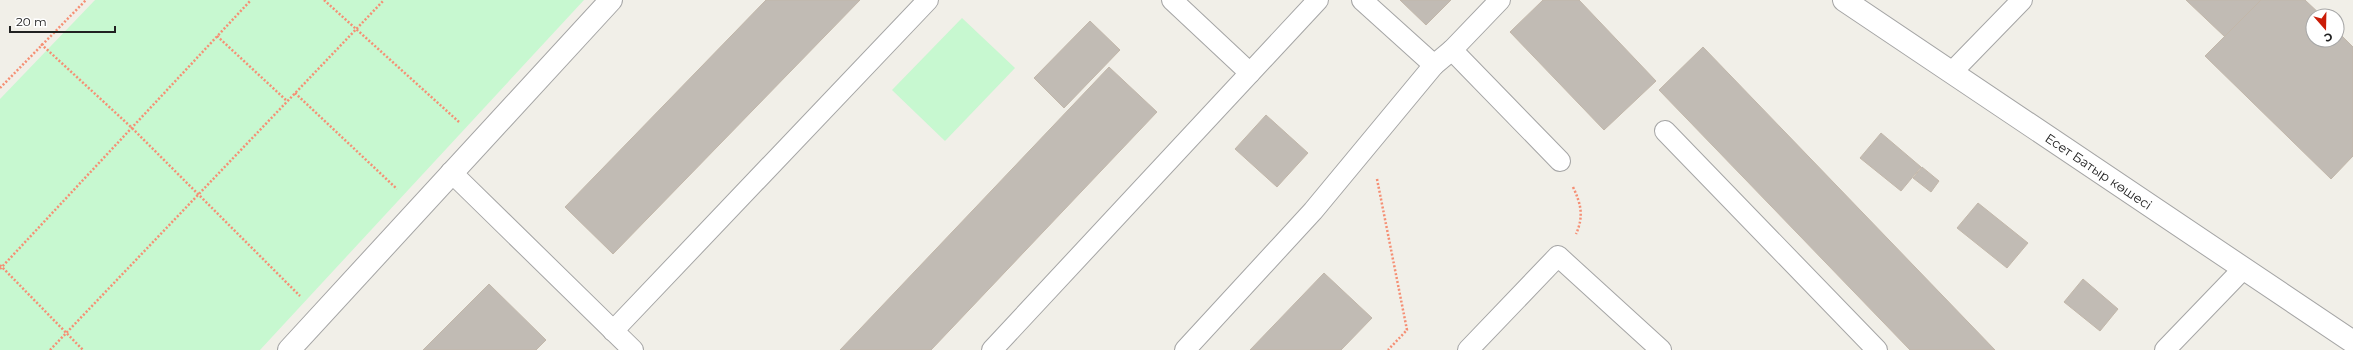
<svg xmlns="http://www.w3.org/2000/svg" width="2353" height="350" font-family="Montserrat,sans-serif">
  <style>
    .park { fill: #c7f8d0 }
    .building { fill: #c1bbb4; stroke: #c2b7aa }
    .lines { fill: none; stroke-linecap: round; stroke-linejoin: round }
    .service-casing { stroke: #a5a5a5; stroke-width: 22 }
    .minor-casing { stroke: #a5a5a5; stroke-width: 24 }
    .tertiary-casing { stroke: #a5a5a5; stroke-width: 24 }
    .path { stroke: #f58f74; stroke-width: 2.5; stroke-dasharray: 2 2; stroke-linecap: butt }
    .service { stroke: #fff; stroke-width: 20 }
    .minor { stroke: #fff; stroke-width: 22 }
    .tertiary { stroke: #fff; stroke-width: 22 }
    .labels { text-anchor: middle; stroke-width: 3; stroke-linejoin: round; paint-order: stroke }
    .street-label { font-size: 13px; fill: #212121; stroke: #fff }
  </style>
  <rect width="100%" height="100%" fill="#f1efe8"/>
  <g class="park">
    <polygon points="95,0 584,0 260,350 0,350 0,99"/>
    <polygon points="962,18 1015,68 945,141 892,90"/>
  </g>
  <g class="building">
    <polygon points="766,0 860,0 613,254 565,207"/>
    <polygon points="1400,0 1451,0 1426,25"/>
    <polygon points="1543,0 1579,0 1656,81 1604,130 1510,32"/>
    <polygon points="2186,0 2261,0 2225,37"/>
    <polygon points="2261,0 2305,0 2322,16 2313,16 2313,40 2337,40 2337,31 2353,47 2353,156 2331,179 2205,56"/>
    <polygon points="1090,21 1120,50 1064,108 1034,78"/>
    <polygon points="1703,47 1995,350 1910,350 1659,90"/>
    <polygon points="1109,67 1157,112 931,350 840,350"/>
    <polygon points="1266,115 1308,153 1277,187 1235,149"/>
    <polygon points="1881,133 1921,167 1901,191 1860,158"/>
    <polygon points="1922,167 1939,181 1931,192 1913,178"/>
    <polygon points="1978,203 2028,243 2007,268 1957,228"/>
    <polygon points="1324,273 1372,318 1341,350 1250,350"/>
    <polygon points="2083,279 2118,309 2100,331 2064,302"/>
    <polygon points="489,284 546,340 536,350 423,350"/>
  </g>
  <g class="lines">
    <g class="service-casing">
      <g id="service">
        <polyline points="1172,0 1250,73"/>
        <polyline points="1362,0 1434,65 1452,50 1500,0"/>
        <polyline points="1452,50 1560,161"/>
        <polyline points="1952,72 2022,0"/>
        <polyline points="1665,131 1877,350"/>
        <polyline points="451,172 633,350"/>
        <polyline points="613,331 928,0"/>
        <polyline points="992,350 1318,0"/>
        <polyline points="1185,350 1313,211 1434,65"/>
        <polyline points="1468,350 1558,256 1661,350"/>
        <polyline points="2165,350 2243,269"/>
      </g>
    </g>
    <g class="minor-casing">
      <polyline id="minor" points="289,350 611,0"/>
    </g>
    <g class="tertiary-casing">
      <g id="tertiary">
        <path id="s1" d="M 1844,0 L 2353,342"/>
      </g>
    </g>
    <g class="path">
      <polyline points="324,0 459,122"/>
      <polyline points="217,36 287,101"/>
      <polyline points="41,44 131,127 300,296"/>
      <polyline points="0,88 86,0"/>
      <polyline points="295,93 397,189"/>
      <polyline points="1377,179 1407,330 1388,350"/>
      <path d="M 1573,187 C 1581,204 1584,216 1576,234"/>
      <polyline points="0,265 83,350"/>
      <polyline points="0,269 251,0"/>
      <polyline points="50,350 384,0"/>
    </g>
    <use href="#service" class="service"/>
    <use href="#minor" class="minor"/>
    <use href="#tertiary" class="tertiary"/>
  </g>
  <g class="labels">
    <g class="street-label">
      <text dy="5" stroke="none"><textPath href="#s1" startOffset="307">Есет Батыр көшесі</textPath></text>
    </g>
  </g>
  <g transform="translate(2325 28) rotate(160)"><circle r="19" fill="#ffffff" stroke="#a6a6a6"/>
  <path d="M0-3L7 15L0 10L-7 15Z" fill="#ca1c07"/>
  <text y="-6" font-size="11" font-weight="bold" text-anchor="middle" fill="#212121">С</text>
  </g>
  <path d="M10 26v6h105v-6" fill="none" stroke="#212121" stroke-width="2"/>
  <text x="16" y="26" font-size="12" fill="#212121" stroke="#ffffff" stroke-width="3" paint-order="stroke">20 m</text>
</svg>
